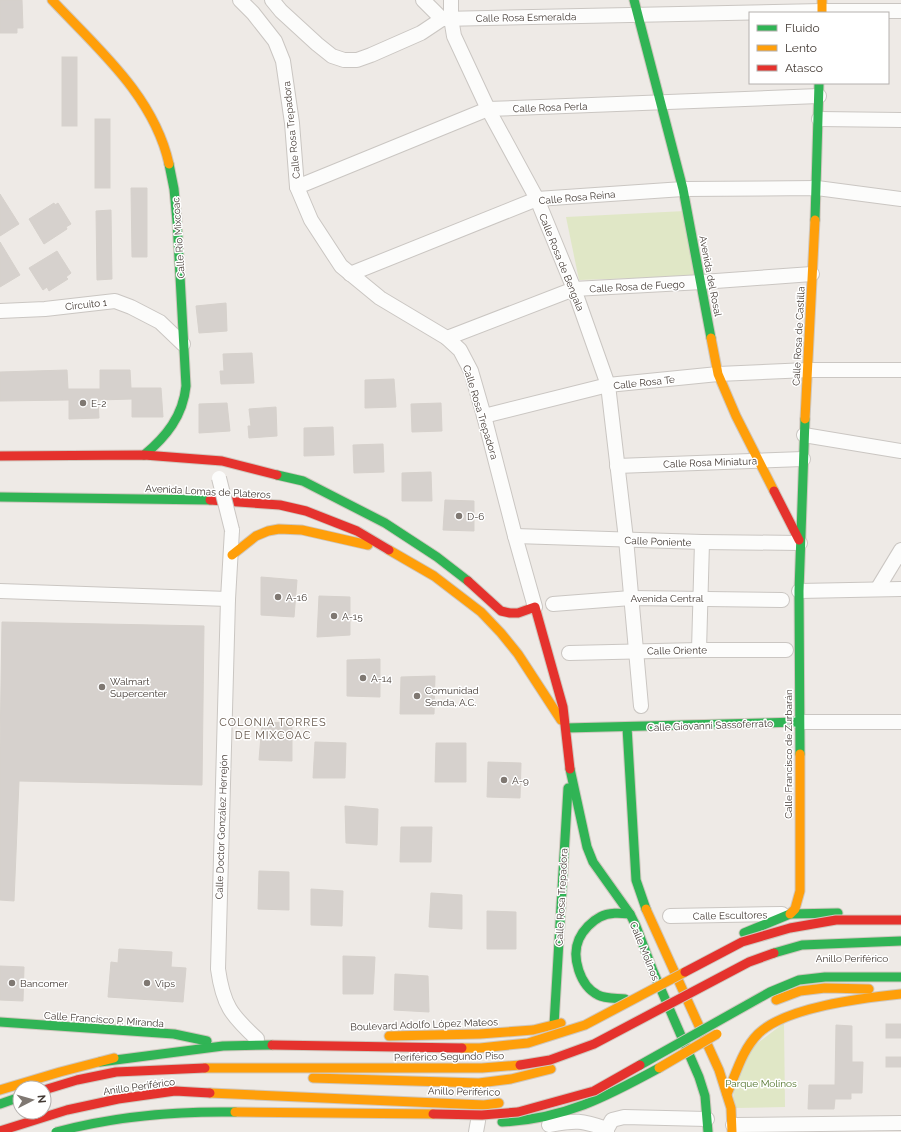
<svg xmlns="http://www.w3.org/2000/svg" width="901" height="1132" font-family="Raleway,sans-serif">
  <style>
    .green { fill: #e0e7c6 }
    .building { fill: #d6d1cd; stroke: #d6d1cc }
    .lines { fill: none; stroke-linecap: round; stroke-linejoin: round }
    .street-casing { stroke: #cac6c2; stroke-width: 16 }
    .fast-casing { stroke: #cfc7be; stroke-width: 11 }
    .slow-casing { stroke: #cfc7be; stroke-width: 11 }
    .jam-casing { stroke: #cfc7be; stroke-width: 11 }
    .street { stroke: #fcfcfb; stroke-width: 14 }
    .fast { stroke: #30b455; stroke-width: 9 }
    .slow { stroke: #ff9f0a; stroke-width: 9 }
    .jam { stroke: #e5322d; stroke-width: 9 }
    .street-bridge-casing { stroke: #cac6c2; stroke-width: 16; stroke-linecap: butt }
    .fast-bridge-casing { stroke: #cfc7be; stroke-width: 11; stroke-linecap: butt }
    .slow-bridge-casing { stroke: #cfc7be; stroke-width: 11; stroke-linecap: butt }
    .jam-bridge-casing { stroke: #cfc7be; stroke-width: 11; stroke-linecap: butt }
    .street-bridge { stroke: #fcfcfb; stroke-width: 14 }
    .fast-bridge { stroke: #30b455; stroke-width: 9 }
    .slow-bridge { stroke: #ff9f0a; stroke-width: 9 }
    .jam-bridge { stroke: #e5322d; stroke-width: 9 }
    .poi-dot { fill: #7f7872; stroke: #fff; stroke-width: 1.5 }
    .labels { text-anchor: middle; stroke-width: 3; stroke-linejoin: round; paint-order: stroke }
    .street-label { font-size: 10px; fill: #433a34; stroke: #fff }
    .poi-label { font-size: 10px; fill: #433a34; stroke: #fff; text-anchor: start }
    .park-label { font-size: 10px; fill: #507329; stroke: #fff }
    .neighbourhood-label { font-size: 11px; letter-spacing: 1px; fill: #65574b; stroke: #fff }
  </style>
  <rect width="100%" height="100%" fill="#eeeae6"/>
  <g class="green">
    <polygon points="685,211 697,276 579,280 566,217"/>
    <polygon points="784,1023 785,1107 734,1108 733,1088 751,1048"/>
  </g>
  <g class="building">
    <polygon points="0,0 22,0 23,28 17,28 17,33 0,33"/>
    <rect x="62" y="57" width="15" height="69"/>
    <rect x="95" y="119" width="15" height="69"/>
    <polygon points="131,188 147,188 147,257 132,257"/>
    <polygon points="0,194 19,224 0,236"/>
    <polygon points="54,203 55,205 58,203 71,224 66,227 67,229 44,244 29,219"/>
    <polygon points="111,210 112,279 97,280 96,211"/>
    <polygon points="0,242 20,275 0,287"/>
    <polygon points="57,251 71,273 66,277 68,279 49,291 47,287 43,290 29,268"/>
    <polygon points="226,303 227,331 199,333 196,306"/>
    <polygon points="252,353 254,383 221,384 220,371 224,371 223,354"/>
    <polygon points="67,370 68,389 100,389 100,370 130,370 131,388 161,388 163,417 132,417 132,399 98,400 99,418 69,419 69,400 0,401 0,372"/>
    <polygon points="394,379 396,407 365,408 365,380"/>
    <polygon points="227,403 230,431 199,433 199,404"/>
    <polygon points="441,403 442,431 412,432 411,404"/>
    <polygon points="276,407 277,436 249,438 248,426 251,426 249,409"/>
    <polygon points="333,427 334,455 304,456 304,428"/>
    <polygon points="383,444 384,472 354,473 353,445"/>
    <polygon points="431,472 432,501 402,501 402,473"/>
    <polygon points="445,500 474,501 474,531 443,530"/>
    <polygon points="261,577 297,580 294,617 261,615"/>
    <polygon points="319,596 350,597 350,635 317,637"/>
    <polygon points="2,622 204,626 202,785 19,781 14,901 0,900 0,748"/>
    <polygon points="380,659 380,697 347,696 347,660"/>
    <polygon points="435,676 434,714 400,714 401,677"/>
    <polygon points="292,722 292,761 259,760 262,723"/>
    <polygon points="315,742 346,743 345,778 313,778"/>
    <polygon points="436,743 466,743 466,782 435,782"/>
    <polygon points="488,762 521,763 520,798 487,797"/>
    <polygon points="345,806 378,809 377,845 346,843"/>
    <polygon points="401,827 432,827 431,862 400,862"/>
    <polygon points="259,871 289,872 289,910 258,909"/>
    <polygon points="311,889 343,891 342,926 311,925"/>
    <polygon points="431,893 462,895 462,929 429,927"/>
    <polygon points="487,911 516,912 516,949 487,949"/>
    <polygon points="119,949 172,952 171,967 186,968 183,1002 108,997 111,962 118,963"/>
    <polygon points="343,956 375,957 373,994 343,994"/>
    <polygon points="0,966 24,967 23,1001 0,1000"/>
    <polygon points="395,974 428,976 429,1012 394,1010"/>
    <rect x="886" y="1024" width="15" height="14"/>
    <polygon points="836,1025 852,1026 852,1062 863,1062 862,1093 851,1093 851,1099 835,1099 834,1109 808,1109 809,1085 835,1085"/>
    <rect x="886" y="1057" width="15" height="10"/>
  </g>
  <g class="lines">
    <g class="street-casing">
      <g id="street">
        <polyline points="240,0 253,13 275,41 283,61 292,123 297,187 311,220 341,266 380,298 447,338 460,350 471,371 484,416 515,536 535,607"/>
        <polyline points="272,0 281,11 317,44 332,56 344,60 357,60 371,55 421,33 442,19 822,11 901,11"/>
        <polyline points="423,0 442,19"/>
        <polyline points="451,0 451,18 454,36 488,109 537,199 574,289 608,385 626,539 641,706"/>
        <polyline points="819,119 901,120"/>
        <polyline points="297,187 488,109 819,96"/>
        <polyline points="350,274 537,199 683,189 817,188 901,199"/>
        <polyline points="0,311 45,309 115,301 131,307 160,322 183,344"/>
        <polyline points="447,338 574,289 702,282 812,274"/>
        <polyline points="484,416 608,385 718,374 808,370 901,370"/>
        <polyline points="804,435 901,451"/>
        <polyline points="617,466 803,459"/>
        <path d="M 232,530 L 228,599 L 218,969 C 223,1005 231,1015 257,1039"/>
        <polyline points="515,536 702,542 800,543"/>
        <polyline points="878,588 901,550"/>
        <polyline points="0,591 228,599"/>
        <polyline points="799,591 901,589"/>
        <polyline points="553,604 631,598 782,600"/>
        <polyline points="699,650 702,542"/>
        <polyline points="569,653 699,650 786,650"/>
        <polyline points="799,722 901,722"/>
        <polyline points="670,916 782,914"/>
        <path d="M 549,1125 C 576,1120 581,1120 607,1129"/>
        <polyline points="733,1125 901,1123"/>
        <polyline points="476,1132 478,1121"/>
        <polyline points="607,1132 607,1129 612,1120 624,1117 707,1119"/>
      </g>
    </g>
    <g class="fast-casing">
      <g id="fast">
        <polyline points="634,0 683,189 711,338"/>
        <polyline points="815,220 819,83"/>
        <path d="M 144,455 C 166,437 183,416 186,386 L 177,221 L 174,189 L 169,164"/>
        <polyline points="277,475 303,481 385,523 437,557 468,581"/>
        <polyline points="0,497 210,500"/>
        <polyline points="627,727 636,880 646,909"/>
        <polyline points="566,728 799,722"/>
        <polyline points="800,754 799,591 805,419"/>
        <polyline points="570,769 587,847 593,862 630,914 636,926 653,971 699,1077 705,1096 708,1132"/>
        <polyline points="744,933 790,914 838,913"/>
        <path d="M 625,999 C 617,998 605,999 598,995 C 580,986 571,957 579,939 C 583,930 592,921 600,917 C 609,912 620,913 630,914"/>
        <polyline points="0,1022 174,1034 207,1041"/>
        <polyline points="554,1025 568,788"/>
        <polyline points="100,1062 223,1046 272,1045"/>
        <polyline points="0,1104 20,1097"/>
        <path d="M 502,1122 C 564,1119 606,1097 659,1068"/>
      </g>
    </g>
    <g class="slow-casing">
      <g id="slow">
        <path d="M 52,0 C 98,49 154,96 169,164"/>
        <polyline points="822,0 822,13"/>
        <polyline points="711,338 718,374 736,416 774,491"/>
        <polyline points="805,419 815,220"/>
        <polyline points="389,550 434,576 481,612 501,633 518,654 561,720"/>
        <polyline points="232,555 256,536 268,531 279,529 302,530 368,545"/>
        <polyline points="646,909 719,1070 731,1108 732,1132"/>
        <polyline points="790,914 795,909 800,891 800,754"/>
        <polyline points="776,1000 800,991 825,988 869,989"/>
        <polyline points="389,1036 480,1034 533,1030 561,1023"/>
        <polyline points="313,1078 479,1083 511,1079 551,1069"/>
        <polyline points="0,1090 60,1072 114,1058"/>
        <polyline points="210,1093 484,1105 499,1103"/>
        <path d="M 727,1094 C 736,1074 742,1050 758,1034 C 785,1007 863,998 901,994"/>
      </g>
    </g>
    <g class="jam-casing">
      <g id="jam">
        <polyline points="0,456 144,455 222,461 277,475"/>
        <polyline points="774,491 799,540"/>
        <polyline points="210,500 280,505 306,511 357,531 389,550"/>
        <polyline points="468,581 501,611 510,613 518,613 535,607 563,707 570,769"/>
        <polyline points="0,1131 67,1110 118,1099 175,1091 210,1093"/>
      </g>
    </g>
    <use href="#street" class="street"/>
    <use href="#fast" class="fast"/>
    <use href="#slow" class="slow"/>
    <use href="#jam" class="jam"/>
    <g class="street-bridge-casing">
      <polyline id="street-bridge" points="219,478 232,530"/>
    </g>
    <g class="fast-bridge-casing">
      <g id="fast-bridge">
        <polyline points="774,953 802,945 901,941"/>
        <polyline points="640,1065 770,992 799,980 825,977 901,977"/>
        <path d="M 56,1132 C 115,1116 174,1111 235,1112"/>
      </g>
    </g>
    <g class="slow-bridge-casing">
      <g id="slow-bridge">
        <polyline points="462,1048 480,1048 528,1043 585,1025 685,972"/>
        <polyline points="205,1068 482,1068 520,1065"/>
        <polyline points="659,1068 717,1034"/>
        <polyline points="235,1112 433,1114"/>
      </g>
    </g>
    <g class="jam-bridge-casing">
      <g id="jam-bridge">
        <polyline points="685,972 742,942 790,928 836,920 901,920"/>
        <polyline points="272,1045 462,1048"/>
        <polyline points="520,1065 550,1060 594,1044 749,962 774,953"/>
        <polyline points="44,1090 77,1080 116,1072 205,1068"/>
        <polyline points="433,1114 482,1115 518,1112 594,1091 640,1065"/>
      </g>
    </g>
    <use href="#street-bridge" class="street-bridge"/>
    <use href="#fast-bridge" class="fast-bridge"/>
    <use href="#slow-bridge" class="slow-bridge"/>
    <use href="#jam-bridge" class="jam-bridge"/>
  </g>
  <g class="poi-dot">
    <circle cx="83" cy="403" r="4"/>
    <circle cx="459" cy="516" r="4"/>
    <circle cx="278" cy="597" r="4"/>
    <circle cx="334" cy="616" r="4"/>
    <circle cx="363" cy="678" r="4"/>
    <circle cx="102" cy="687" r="4"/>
    <circle cx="417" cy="696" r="4"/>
    <circle cx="504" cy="780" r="4"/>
    <circle cx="12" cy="983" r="4"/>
    <circle cx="147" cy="983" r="4"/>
  </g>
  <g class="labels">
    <g class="street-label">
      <text transform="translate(526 17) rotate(-1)" y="4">Calle Rosa Esmeralda</text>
      <text transform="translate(550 107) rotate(-2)" y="4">Calle Rosa Perla</text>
      <text transform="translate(291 130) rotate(-96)" y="4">Calle Rosa Trepadora</text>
      <text transform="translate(577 197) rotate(-5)" y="4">Calle Rosa Reina</text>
      <text transform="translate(178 238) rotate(-94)" y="4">Calle Río Mixcoac</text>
      <text transform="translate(562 262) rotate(68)" y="4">Calle Rosa de Bengala</text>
      <text transform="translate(711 276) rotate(79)" y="4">Avenida del Rosal</text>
      <text transform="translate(637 286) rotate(-3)" y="4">Calle Rosa de Fuego</text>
      <text transform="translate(86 304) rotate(-6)" y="4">Circuito 1</text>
      <text transform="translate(798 336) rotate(-87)" y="4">Calle Rosa de Castilla</text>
      <text transform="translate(644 382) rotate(-6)" y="4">Calle Rosa Te</text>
      <text transform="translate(481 412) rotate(73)" y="4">Calle Rosa Trepadora</text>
      <text transform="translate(710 462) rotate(-2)" y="4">Calle Rosa Miniatura</text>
      <text transform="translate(208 491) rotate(3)" y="4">Avenida Lomas de Plateros</text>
      <text transform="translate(658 541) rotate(2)" y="4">Calle Poniente</text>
      <text x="667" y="602">Avenida Central</text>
      <text transform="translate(677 650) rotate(-1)" y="4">Calle Oriente</text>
      <text transform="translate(710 725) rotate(-2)" y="4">Calle Giovanni Sassoferrato</text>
      <text transform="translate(788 754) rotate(-90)" y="4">Calle Francisco de Zurbarán</text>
      <text transform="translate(221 827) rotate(-88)" y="4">Calle Doctor González Herrejón</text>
      <text transform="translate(561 897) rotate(-87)" y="4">Calle Rosa Trepadora</text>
      <text transform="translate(730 915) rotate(-1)" y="4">Calle Escultores</text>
      <text transform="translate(645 951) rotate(68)" y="4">Calle Molinos</text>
      <text x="852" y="962">Anillo Periférico</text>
      <text transform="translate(104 1019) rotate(4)" y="4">Calle Francisco P. Miranda</text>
      <text transform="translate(424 1024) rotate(-2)" y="4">Boulevard Adolfo López Mateos</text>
      <text transform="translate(449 1056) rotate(-1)" y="4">Periférico Segundo Piso</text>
      <text transform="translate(139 1086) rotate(-8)" y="4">Anillo Periférico</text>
      <text transform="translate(464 1091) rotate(1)" y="4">Anillo Periférico</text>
    </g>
    <g class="poi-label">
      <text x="91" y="407">E-2</text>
      <text x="467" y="520">D-6</text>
      <text x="286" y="601">A-16</text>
      <text x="342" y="620">A-15</text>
      <text x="371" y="682">A-14</text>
      <text x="110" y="685">Walmart<tspan x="110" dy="12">Supercenter</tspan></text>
      <text x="425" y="694">Comunidad<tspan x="425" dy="12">Senda, A.C.</tspan></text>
      <text x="512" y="784">A-9</text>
      <text x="20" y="987">Bancomer</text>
      <text x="155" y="987">Vips</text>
    </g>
    <g class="park-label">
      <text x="761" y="1087">Parque Molinos</text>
    </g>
    <g class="neighbourhood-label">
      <text x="273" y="726">COLONIA TORRES<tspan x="273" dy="13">DE MIXCOAC</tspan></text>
    </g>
  </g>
  <rect x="749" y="12" width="140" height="72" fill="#ffffff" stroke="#b4b0ae"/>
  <rect x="757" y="25" width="20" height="6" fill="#30b455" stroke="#b4b0ae"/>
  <text x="785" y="32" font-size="12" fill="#433a34">Fluido</text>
  <rect x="757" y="45" width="20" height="6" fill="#ff9f0a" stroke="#b4b0ae"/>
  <text x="785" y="52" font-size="12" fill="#433a34">Lento</text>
  <rect x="757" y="65" width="20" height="6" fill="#e5322d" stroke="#b4b0ae"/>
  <text x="785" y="72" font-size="12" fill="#433a34">Atasco</text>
  <g transform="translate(32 1100) rotate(84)"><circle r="19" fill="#ffffff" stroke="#b4b0ae"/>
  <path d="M0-3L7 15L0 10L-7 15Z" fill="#7f7872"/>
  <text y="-6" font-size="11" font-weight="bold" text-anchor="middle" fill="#433a34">N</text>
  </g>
</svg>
